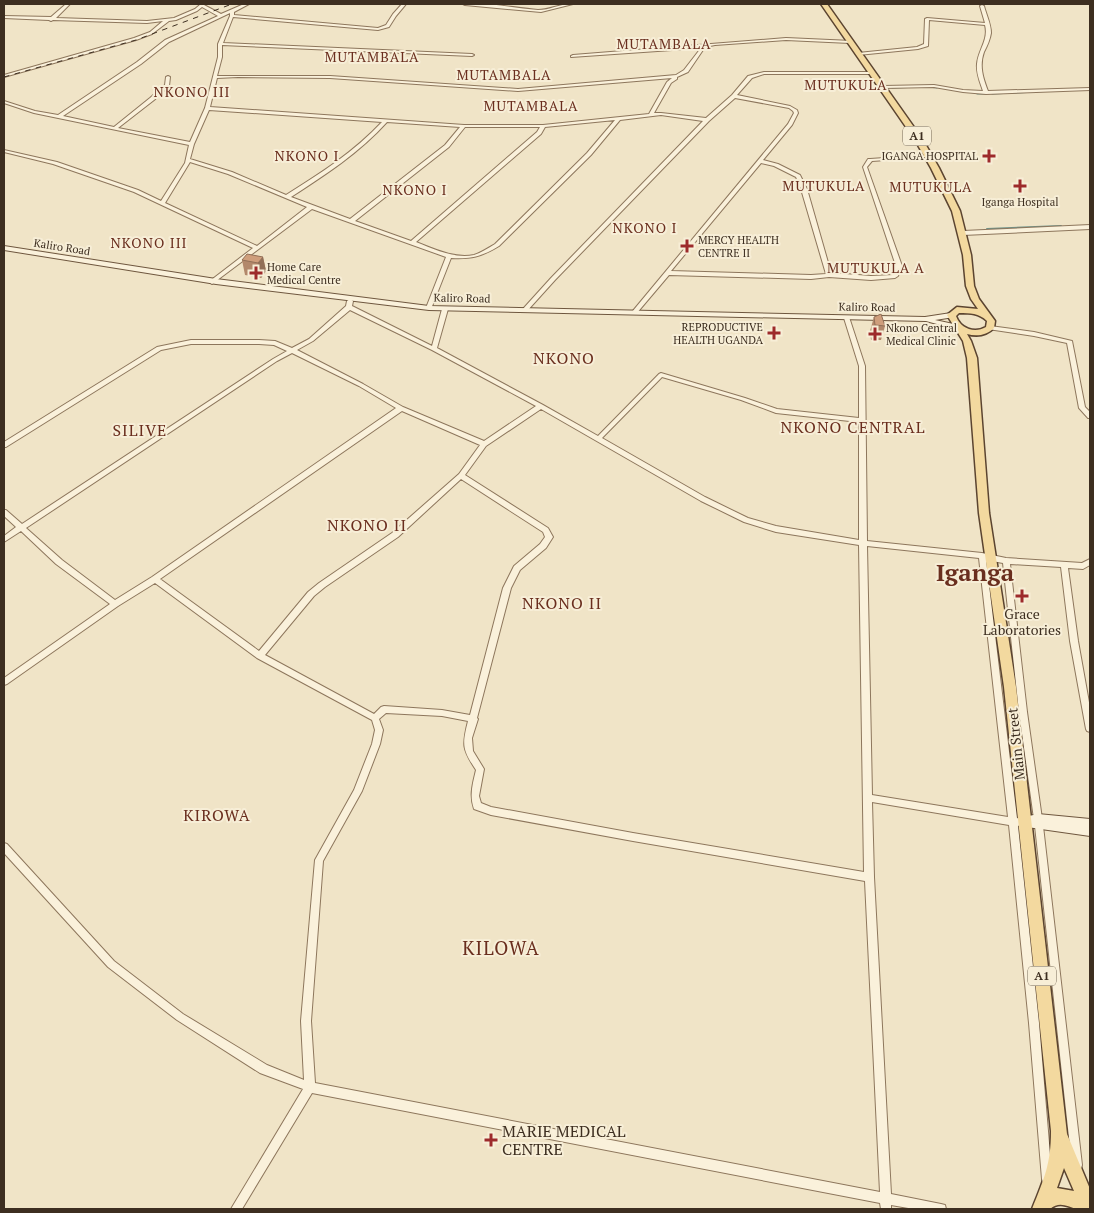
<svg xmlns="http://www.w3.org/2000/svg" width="1094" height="1213" font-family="'PT Serif',serif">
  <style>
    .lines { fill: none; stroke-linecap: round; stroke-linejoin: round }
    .stream-far1 { stroke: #6f938a; stroke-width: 1 }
    .stream { stroke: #6f938a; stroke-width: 2 }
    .minor-casing { stroke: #8d765c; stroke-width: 2 }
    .secondary-casing { stroke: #6f573f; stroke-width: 2 }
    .primary-casing { stroke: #5b4430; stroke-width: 3 }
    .minor { fill: #faf1db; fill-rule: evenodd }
    .secondary { fill: #faf1db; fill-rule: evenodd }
    .primary { fill: #f3d99f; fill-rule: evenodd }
    .rail { stroke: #3d2e20; stroke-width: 1; stroke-dasharray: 5.5 5.5; stroke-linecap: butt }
    .wall { fill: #b2886b }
    .shaded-wall { fill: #916f57 }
    .building { fill: #cf9e7c; stroke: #916f57 }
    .poi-dot { fill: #9d2a2b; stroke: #f7eed7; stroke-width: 2 }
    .labels { text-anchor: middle; stroke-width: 4; stroke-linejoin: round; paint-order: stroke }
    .far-poi-label { font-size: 11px; fill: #3d2e20; stroke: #f7eed7; text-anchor: start }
    .far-street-label { font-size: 11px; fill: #3d2e20; stroke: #f7eed7 }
    .shield { fill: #f7eed7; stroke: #756857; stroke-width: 1 }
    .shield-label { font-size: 12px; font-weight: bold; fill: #3d2e20 }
    .far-quarter-label { font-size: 14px; letter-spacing: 1px; fill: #6a2e1e; stroke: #f7eed7 }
    .poi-label { font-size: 14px; fill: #3d2e20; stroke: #f7eed7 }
    .street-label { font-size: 14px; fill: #3d2e20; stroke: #f7eed7 }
    .quarter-label { font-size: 16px; letter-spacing: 1px; fill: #6a2e1e; stroke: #f7eed7 }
    .near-poi-label { font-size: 16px; fill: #3d2e20; stroke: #f7eed7; text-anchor: start }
    .near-quarter-label { font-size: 19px; letter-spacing: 1px; fill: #6a2e1e; stroke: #f7eed7 }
    .town-label { font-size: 24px; font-weight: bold; fill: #6a2e1e; stroke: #f7eed7 }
  </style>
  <rect width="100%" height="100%" fill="#f0e4c7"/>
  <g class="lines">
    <g class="stream-far1">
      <polyline points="928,87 937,88"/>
      <polyline points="892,88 923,87"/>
      <polyline points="977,94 986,94"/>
      <polyline points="992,94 1038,92"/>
    </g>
    <polyline class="stream" points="987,229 1061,226"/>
    <g class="minor-casing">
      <g id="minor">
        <path d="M 66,4 L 70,4 L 56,18 L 147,21 L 174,18 L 195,9 L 201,4 L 205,4 L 204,5 L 221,14 L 244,4 L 249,4 L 234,12 L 234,15 L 378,28 L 386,25 L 393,14 L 402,4 L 406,4 L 396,16 L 389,27 L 378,30 L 233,17 L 223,43 L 472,54 L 474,55 L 472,56 L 222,45 L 222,57 L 217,76 L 330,76 L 518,89 L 676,75 L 684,70 L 701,48 L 571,57 L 571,56 L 573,55 L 786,38 L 852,41 L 852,43 L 850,43 L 786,40 L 715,45 L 705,47 L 688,72 L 677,77 L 677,79 L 671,83 L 654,113 L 661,113 L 706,118 L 732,95 L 748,76 L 764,72 L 874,72 L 874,74 L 764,74 L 752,78 L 737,95 L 790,106 L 797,110 L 798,113 L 792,125 L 763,160 L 778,164 L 800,175 L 807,189 L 831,273 L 871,276 L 893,275 L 896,266 L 863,167 L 868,159 L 870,159 L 929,155 L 931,156 L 929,157 L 872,161 L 867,167 L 902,266 L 898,276 L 895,278 L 871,280 L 829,277 L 811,279 L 669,275 L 636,314 L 632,314 L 632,312 L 788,124 L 794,113 L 793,111 L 789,108 L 735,98 L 709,121 L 555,280 L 527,311 L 525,312 L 522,310 L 551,278 L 703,121 L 661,115 L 620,120 L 591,155 L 499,246 C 481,257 471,259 451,258 L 431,309 L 427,309 L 426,308 L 446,257 L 312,209 L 212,284 L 209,282 L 210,281 L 253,248 L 134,192 L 53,164 L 4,152 L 4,150 L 57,162 L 138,190 L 161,201 L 185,163 L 189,145 L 34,113 L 4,103 L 4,101 L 35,111 L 58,115 L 137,62 L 165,40 L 218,16 L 202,7 L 197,11 L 176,20 L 169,21 L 152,34 L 136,40 L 4,77 L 4,75 L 134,38 L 150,32 L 163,21 L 147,23 L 53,20 L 51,21 L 49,20 L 4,18 L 4,16 L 51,17 ZM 230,13 L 230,16 L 218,44 L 218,57 L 205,108 L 190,142 L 118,128 L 154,100 L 169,86 L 170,77 L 168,76 L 166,77 L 165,85 L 150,98 L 114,127 L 63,116 L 141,64 L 169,42 ZM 238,77 L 330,78 L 518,91 L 672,78 L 667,82 L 649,114 L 543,125 L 464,125 L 210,107 L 217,78 ZM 209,110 L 382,122 C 354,152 321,173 286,195 L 232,172 L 190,159 L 194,144 ZM 615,120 L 587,153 L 495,244 C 488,248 481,253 474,255 C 454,259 434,249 416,242 L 541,134 L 545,127 ZM 387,122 L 460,127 L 445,145 L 350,219 L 291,197 C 325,175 359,153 387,122 ZM 465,127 L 540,127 L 537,132 L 411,241 L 355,221 L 449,147 ZM 190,162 L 228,174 L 307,207 L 257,246 L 165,203 ZM 761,163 L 774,166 L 796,177 L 801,189 L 826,274 L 811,275 L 671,271 Z"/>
        <path d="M 463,4 C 488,2 513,8 538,10 C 550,10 561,3 573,4 L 541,12 L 465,5 Z"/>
        <path d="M 982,5 L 984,6 C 986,14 991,24 991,33 C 990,40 987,46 984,52 C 979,66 983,78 988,91 L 1090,88 L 1090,90 L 986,94 L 963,92 L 934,87 L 883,88 L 881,87 L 883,86 L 934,85 L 963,90 L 983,91 C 980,82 976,73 977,64 C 978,50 989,40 985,25 L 929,20 L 928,46 L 918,49 L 858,55 L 856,54 L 858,53 L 917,47 L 924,44 L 925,19 L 927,18 L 985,23 L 980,6 Z"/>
        <polygon points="1090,225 1090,229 963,235 960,233 963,231"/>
        <path d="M 350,299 L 353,301 L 352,306 L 432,346 L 442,309 L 443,308 L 447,308 L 448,309 L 437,348 L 543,405 L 598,436 L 659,374 L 661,373 L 745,398 L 777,409 L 859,418 L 859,366 L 844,318 L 845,317 L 849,317 L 865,366 L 867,541 L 982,553 L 1006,558 L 1082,563 L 1090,559 L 1090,565 L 1083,569 L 1068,568 L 1078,641 L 1090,708 L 1090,732 L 1087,731 L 1086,729 L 1070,641 L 1061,567 L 1010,564 L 1027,712 L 1043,826 L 1082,1165 L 1081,1169 L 1077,1170 L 1073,1169 L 1072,1165 L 1035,826 L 1019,712 L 1003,563 L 986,560 L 1017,818 L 1020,819 L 1021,822 L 1020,825 L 1018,826 L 1039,1023 L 1052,1179 L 1051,1183 L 1047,1184 L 1043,1183 L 1042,1179 L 1029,1023 L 1009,825 L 872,802 L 874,877 L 891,1194 L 941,1204 L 945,1205 L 946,1209 L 914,1209 L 891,1205 L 891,1209 L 881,1209 L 880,1203 L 312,1093 L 242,1209 L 231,1209 L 303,1089 L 260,1073 L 177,1020 L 108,967 L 4,853 L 4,843 L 7,844 L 114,961 L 183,1014 L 267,1065 L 304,1080 L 301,1021 L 315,860 L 354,790 L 372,744 L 375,730 L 372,720 L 257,658 L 155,583 L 118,606 L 7,684 L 4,685 L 4,678 L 110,604 L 56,564 L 21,531 L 4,542 L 4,536 L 16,527 L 4,516 L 4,510 L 6,510 L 22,524 L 273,359 L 287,351 L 274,345 L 259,344 L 191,344 L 161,350 L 6,447 L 4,447 L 4,442 L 157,347 L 191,340 L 259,340 L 275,341 L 292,348 L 309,339 L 346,306 L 347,301 ZM 350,310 L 432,350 L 536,406 L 484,441 L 403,407 L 363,384 L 297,350 L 313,341 ZM 292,353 L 359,386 L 396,408 L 152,577 L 115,600 L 62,560 L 26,528 L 277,361 ZM 662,377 L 741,400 L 776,413 L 859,422 L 859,540 L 776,526 L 748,518 L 705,497 L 602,438 ZM 541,409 L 701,501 L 744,522 L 776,532 L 859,545 L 864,872 L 633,833 L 491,807 L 481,803 L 479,796 L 484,769 L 473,751 L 472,738 L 478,719 L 477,718 L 511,588 L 520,570 L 546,548 L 553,537 L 548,528 L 465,475 L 486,446 ZM 402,411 L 480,445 L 459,474 L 392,533 L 319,583 L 308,592 L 259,651 L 160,579 ZM 461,479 L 543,532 L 545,537 L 540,544 L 514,566 L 503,588 L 470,715 L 442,710 L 384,706 L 381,707 L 374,714 L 265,655 L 314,596 L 325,587 L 398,537 ZM 867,546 L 979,558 L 1008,817 L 872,795 ZM 386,713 L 442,716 L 468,721 C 462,745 462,749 476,770 C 473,783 469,795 474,809 L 491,815 L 633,841 L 865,881 L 880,1192 L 315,1083 L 311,1021 L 323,861 L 362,791 L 380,744 L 383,730 L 379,719 Z"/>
        <polygon points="990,326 1034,332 1072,341 1085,407 1090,412 1090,418 1088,418 1079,408 1067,343 1034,336 988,329 987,328"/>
      </g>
    </g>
    <g class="secondary-casing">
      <g id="secondary">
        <polygon points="4,246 216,279 429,306 925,317 951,313 955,315 954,317 935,320 958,325 959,327 955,329 926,321 429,310 216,284 4,250"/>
        <polygon points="1038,814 1090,819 1090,836 1020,826 1018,822 1020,818"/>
      </g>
    </g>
    <g class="primary-casing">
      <path id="primary" d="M 821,4 L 827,4 L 923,140 L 939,168 L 960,211 L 971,255 L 974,286 L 979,299 L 995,321 L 994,328 C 987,335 977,337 967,334 L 971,341 L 977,358 L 989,513 L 1016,687 L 1067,1134 L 1090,1189 L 1090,1209 C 1086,1209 1081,1210 1077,1209 C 1067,1206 1059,1201 1050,1209 L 1032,1209 C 1044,1179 1051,1164 1051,1131 L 1004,687 L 979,513 L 967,358 L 963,341 L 947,315 L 957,307 L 978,309 L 971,299 L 966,286 L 963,255 L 952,211 L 931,168 L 915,140 ZM 959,313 C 970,313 979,313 987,321 L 986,327 C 974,334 960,328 956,316 ZM 1064,1168 L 1074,1191 L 1057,1188 Z"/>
    </g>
    <use href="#minor" class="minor"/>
    <use href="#secondary" class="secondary"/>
    <use href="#primary" class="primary"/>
    <polyline class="rail" points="4,77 136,40 232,4"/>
  </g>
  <g class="wall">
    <polygon points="263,257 266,271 261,278 245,275 242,260"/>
    <polygon points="874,317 885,326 881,340 871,340 870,331"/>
  </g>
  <polygon class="shaded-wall" points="263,257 266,271 261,278 258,263"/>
  <g class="building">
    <polygon points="247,254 263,257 258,263 242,260"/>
    <polygon points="881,314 885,326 875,325 874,317"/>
  </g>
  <g class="poi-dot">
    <path d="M986.5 148.5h5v5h5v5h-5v5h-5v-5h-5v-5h5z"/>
    <path d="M1017.5 178.5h5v5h5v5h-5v5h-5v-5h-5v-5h5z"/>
    <path d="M684.5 238.5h5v5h5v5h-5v5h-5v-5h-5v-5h5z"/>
    <path d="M253.5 265.5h5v5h5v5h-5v5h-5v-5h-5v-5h5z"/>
    <path d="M771.5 325.5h5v5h5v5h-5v5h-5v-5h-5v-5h5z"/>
    <path d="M872.5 326.5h5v5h5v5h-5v5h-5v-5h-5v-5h5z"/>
    <path d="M1019.5 588.5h5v5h5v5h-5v5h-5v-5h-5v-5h5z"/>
    <path d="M488.5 1132.5h5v5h5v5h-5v5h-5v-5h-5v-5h5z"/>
  </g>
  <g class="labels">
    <g class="far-poi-label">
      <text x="978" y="160" text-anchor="end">IGANGA HOSPITAL</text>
      <text x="1020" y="206" text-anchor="middle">Iganga Hospital</text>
      <text x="698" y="244">MERCY HEALTH<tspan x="698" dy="13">CENTRE II</tspan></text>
      <text x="267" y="271">Home Care<tspan x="267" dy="13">Medical Centre</tspan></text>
      <text x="763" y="331" text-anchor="end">REPRODUCTIVE<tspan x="763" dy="13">HEALTH UGANDA</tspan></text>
      <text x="886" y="332">Nkono Central<tspan x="886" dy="13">Medical Clinic</tspan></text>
    </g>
    <g class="far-street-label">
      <text transform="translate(62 247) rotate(9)" y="4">Kaliro Road</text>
      <text transform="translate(462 298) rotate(1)" y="4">Kaliro Road</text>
      <text transform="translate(867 307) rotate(1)" y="4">Kaliro Road</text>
    </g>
    <g class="shield">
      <rect x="903" y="126.5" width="28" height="19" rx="4"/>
      <rect x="1028" y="966.5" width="28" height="19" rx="4"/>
    </g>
    <g class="shield-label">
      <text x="917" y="140">A1</text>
      <text x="1042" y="980">A1</text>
    </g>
    <g class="far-quarter-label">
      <text x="664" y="49">MUTAMBALA</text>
      <text x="372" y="62">MUTAMBALA</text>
      <text x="504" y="80">MUTAMBALA</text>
      <text x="846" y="90">MUTUKULA</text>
      <text x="192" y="97">NKONO III</text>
      <text x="531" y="111">MUTAMBALA</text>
      <text x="307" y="161">NKONO I</text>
      <text x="824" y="191">MUTUKULA</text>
      <text x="931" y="192">MUTUKULA</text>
      <text x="415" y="195">NKONO I</text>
      <text x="645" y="233">NKONO I</text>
      <text x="149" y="248">NKONO III</text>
      <text x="876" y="273">MUTUKULA A</text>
    </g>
    <g class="poi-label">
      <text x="1022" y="619">Grace<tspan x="1022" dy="16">Laboratories</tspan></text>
    </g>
    <g class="street-label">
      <text transform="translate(1016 744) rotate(-96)" y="5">Main Street</text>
    </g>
    <g class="quarter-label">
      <text x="564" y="364">NKONO</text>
      <text x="853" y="433">NKONO CENTRAL</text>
      <text x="140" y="436">SILIVE</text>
      <text x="367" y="531">NKONO II</text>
      <text x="562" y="609">NKONO II</text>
      <text x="217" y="821">KIROWA</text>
    </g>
    <g class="near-poi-label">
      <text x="502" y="1137">MARIE MEDICAL<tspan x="502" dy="18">CENTRE</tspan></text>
    </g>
    <g class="near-quarter-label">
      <text x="501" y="955">KILOWA</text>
    </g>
    <g class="town-label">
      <text x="975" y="581">Iganga</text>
    </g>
  </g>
  <rect width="1094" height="1213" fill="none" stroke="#3d2e20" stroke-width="10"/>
</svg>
